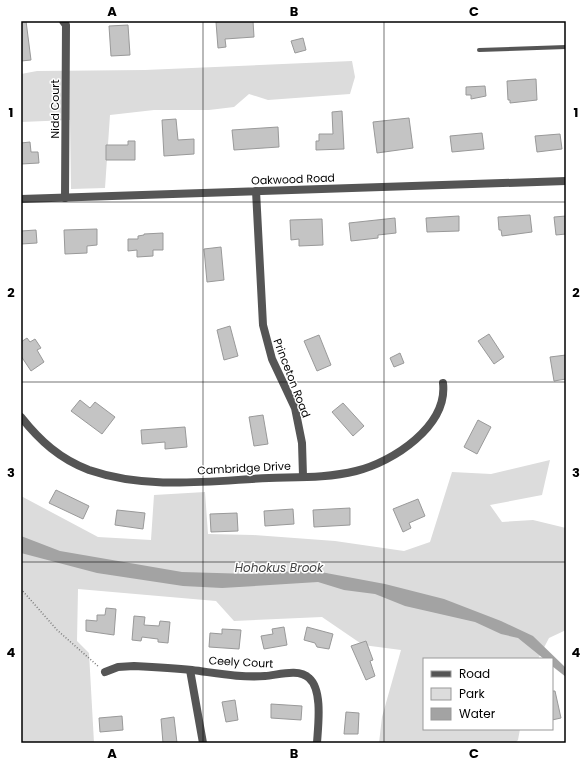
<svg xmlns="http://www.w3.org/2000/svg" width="587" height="764" font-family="Poppins,sans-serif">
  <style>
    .green { fill: #dcdcdc }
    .water { fill: #a3a3a3 }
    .building { fill: #c4c4c4; stroke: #999 }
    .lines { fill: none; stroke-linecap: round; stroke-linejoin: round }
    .path { stroke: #777; stroke-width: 1.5; stroke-dasharray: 1 2; stroke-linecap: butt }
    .lane { stroke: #555; stroke-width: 4 }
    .street { stroke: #555; stroke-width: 8 }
    .grid { fill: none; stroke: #000; stroke-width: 1; stroke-opacity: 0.55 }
    .labels { text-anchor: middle; stroke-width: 3; stroke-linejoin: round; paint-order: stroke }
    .street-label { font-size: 11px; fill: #000; stroke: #fff }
    .water-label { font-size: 12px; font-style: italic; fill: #444; stroke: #fff }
    .neatline { fill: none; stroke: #000; stroke-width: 1.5 }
    .grid-label { font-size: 13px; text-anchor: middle; font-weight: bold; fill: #000 }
  </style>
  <rect width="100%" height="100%" fill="#fff"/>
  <g class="green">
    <polygon points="352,61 355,77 350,94 268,100 249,94 234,107 209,110 154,110 110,115 105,188 71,189 70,120 21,122 21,74 37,71 145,70"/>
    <polygon points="550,460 542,495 490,505 502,522 533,520 566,528 566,630 549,638 538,659 424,659 424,729 520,729 518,740 515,743 379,743 382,717 401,650 363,645 322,617 234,621 216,601 78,589 77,641 89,653 94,743 21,743 21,496 98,537 151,540 154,495 205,492 208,534 253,535 335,541 404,551 430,542 452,472 491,474"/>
  </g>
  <polygon class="water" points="21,536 60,551 182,572 251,574 310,570 385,584 444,599 501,621 533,636 566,668 566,677 552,666 552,659 544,659 518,638 501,634 475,622 405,606 375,594 344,590 318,582 222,588 183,586 97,573 21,553"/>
  <g class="building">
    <polygon points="21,21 26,21 31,60 21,61"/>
    <polygon points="223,21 253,21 254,37 225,39 226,47 218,48 216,22"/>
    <polygon points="128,25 130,55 111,56 109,26"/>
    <polygon points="303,38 306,50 295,53 291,41"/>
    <polygon points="536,79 537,100 510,103 510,100 508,100 507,81"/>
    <polygon points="485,86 486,96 471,99 471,95 466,95 466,87"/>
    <polygon points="342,111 344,149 316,150 316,141 319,141 319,134 333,134 332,112"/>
    <polygon points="409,118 413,148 377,153 373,122"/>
    <polygon points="176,119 178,140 194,139 194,154 164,156 162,120"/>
    <polygon points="278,127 279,147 234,150 232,130"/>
    <polygon points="482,133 484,149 452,152 450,136"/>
    <polygon points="560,134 562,149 537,152 535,136"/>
    <polygon points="128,141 135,141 135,160 106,160 106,145 128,145"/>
    <polygon points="30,142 31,152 38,152 39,163 21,164 21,143"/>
    <polygon points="530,215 532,232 502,236 501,230 499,230 498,217"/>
    <polygon points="459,216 459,231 427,232 426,218"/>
    <polygon points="566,216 566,234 556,235 554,217"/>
    <polygon points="395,218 396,233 378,235 378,238 351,241 349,223"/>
    <polygon points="322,219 323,245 299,246 299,239 291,240 290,220"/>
    <polygon points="97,229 97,245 87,246 87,253 65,254 64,230"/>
    <polygon points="36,230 37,243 21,244 21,231"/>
    <polygon points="163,233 163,250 153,250 153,256 137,257 137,250 128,251 128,239 138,239 138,236 144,235 144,234"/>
    <polygon points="221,247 224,280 207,282 204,249"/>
    <polygon points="230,326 238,356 224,360 217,330"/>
    <polygon points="489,334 504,357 494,364 478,341"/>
    <polygon points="319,335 331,365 317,371 304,341"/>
    <polygon points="27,338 30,342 35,339 41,348 37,350 44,362 31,371 21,356 21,342"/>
    <polygon points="400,353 404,363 394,367 390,358"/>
    <polygon points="566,355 566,379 554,381 550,357"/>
    <polygon points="80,400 90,408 95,402 115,417 102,434 71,411"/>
    <polygon points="343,403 364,426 353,436 332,412"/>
    <polygon points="263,415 268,444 254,446 249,417"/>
    <polygon points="478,420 491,427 477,454 464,447"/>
    <polygon points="185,427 187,447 165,449 165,442 142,444 141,430"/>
    <polygon points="56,490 89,506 83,519 49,503"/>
    <polygon points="418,499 425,516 409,523 411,528 403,532 393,509"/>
    <polygon points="350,508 350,525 314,527 313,510"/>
    <polygon points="293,509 294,524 265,526 264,511"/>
    <polygon points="117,510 145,513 143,529 115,525"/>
    <polygon points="237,513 238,531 211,532 210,514"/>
    <polygon points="106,608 116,609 114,635 86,631 86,620 97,621 97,615 105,615"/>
    <polygon points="134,616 145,617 144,625 159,626 160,621 170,622 168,643 158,642 158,639 142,637 141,641 132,640"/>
    <polygon points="284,627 287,645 264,649 261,636 273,634 272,629"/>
    <polygon points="307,627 333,634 329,649 317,647 315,643 304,640"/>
    <polygon points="222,629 241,630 239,649 209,647 210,633 222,634"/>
    <polygon points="366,641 373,660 370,661 375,676 366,680 351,646"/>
    <polygon points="552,691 555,691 561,718 552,720"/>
    <polygon points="235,700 238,720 226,722 222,702"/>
    <polygon points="271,704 302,706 301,720 271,718"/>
    <polygon points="346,712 359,713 358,734 344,734"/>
    <polygon points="122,716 123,730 100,732 99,718"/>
    <polygon points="174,717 177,743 163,743 161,719"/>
  </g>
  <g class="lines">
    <polyline class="path" points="21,589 57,630 99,667"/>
    <polyline class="lane" points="479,50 566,47"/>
    <g class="street">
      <polyline points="63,21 66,25 65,198"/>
      <polyline points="256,191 263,325 272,359 295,408 302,443 303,476"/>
      <polyline points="21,199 566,181"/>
      <path d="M 21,417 C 40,441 60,459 89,470 C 147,490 209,481 269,478 C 298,477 328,478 356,471 C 393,462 448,426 443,383"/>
      <polyline points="190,670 203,743"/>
      <path d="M 105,672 L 118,667 L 134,666 C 154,667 173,668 192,670 C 216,673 241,678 265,676 C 278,675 299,668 309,678 C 323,690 318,726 317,743"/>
    </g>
  </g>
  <path class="grid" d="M 203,21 L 203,743M 384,21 L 384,743M 21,202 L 566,202M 21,382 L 566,382M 21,562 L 566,562"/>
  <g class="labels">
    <g class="street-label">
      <text transform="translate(55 109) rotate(-90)" y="4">Nidd Court</text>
      <text transform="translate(293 179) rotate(-2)" y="4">Oakwood Road</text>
      <text transform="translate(292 378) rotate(69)" y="4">Princeton Road</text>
      <text transform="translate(244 468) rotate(-3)" y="4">Cambridge Drive</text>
      <text transform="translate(241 662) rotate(3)" y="4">Ceely Court</text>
    </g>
    <g class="water-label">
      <text x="279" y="572">Hohokus Brook</text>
    </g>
  </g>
  <rect width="587" height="764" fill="none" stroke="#ffffff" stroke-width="44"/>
  <rect x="423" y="658" width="130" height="72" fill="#ffffff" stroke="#999999"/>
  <rect x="431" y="671" width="20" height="6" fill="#555555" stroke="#999999"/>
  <text x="459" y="678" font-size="12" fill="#000000">Road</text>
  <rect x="431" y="688" width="20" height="12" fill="#dcdcdc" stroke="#999999"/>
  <text x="459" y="698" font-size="12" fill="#000000">Park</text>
  <rect x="431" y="708" width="20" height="12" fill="#a3a3a3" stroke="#999999"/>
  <text x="459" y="718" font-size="12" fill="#000000">Water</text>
  <rect x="22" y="22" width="543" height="720" class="neatline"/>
  <g class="grid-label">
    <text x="112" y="16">A</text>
    <text x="294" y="16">B</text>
    <text x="474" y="16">C</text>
    <text x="11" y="117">1</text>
    <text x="576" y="117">1</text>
    <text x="11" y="297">2</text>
    <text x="576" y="297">2</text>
    <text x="11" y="477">3</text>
    <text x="576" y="477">3</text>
    <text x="11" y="657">4</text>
    <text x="576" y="657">4</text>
    <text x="112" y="758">A</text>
    <text x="294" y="758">B</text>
    <text x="474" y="758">C</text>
  </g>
</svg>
